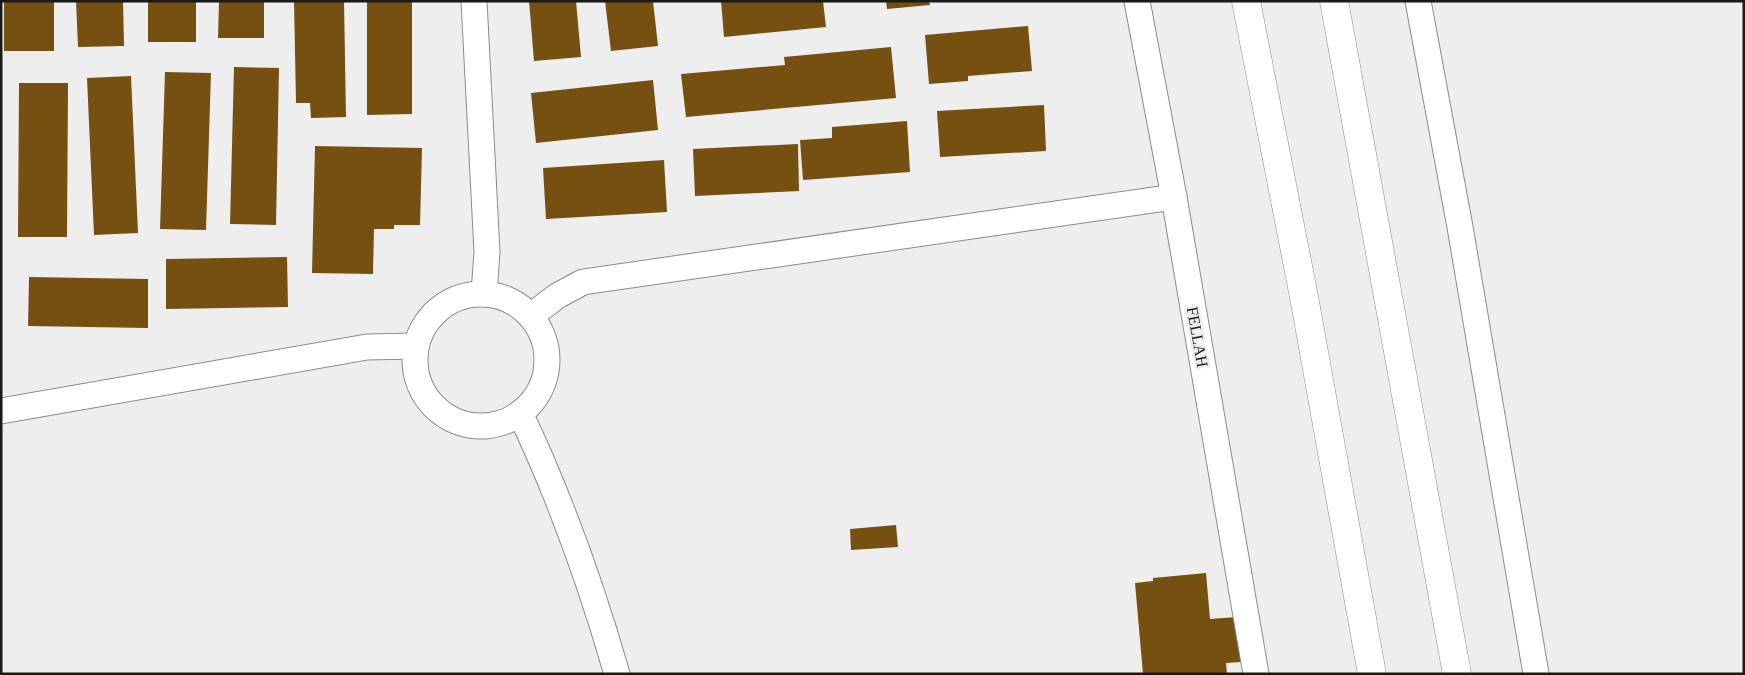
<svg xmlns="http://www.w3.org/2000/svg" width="1745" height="675" font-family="'Times New Roman',serif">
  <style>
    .building { fill: #755011 }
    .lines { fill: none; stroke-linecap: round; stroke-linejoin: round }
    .minor-casing { stroke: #8a8b8c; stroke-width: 27 }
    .highway-casing { stroke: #8a8b8c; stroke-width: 29 }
    .minor { stroke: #fff; stroke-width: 25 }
    .highway { stroke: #fff; stroke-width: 28 }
    .labels { text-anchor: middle; stroke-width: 5; stroke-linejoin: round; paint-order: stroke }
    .street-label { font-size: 16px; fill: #191919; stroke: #eeeeef }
  </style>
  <rect width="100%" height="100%" fill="#eeeeef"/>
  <g class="building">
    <rect x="4" y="1" width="50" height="50"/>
    <polygon points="76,1 123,1 124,46 78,47"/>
    <rect x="148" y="1" width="48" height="41"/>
    <polygon points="219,1 264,1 264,38 218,38"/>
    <polygon points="294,1 344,1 346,117 311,118 310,103 296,103"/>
    <polygon points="367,1 412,1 412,114 367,115"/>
    <polygon points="529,1 576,1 581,57 534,61"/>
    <polygon points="605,1 653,1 658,46 611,51"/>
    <polygon points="721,1 823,1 826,27 724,37"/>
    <polygon points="886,1 929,1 930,5 887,9"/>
    <polygon points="1028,26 1032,71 968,76 968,81 929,84 925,35"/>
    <polygon points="891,47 896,98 686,117 681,74 785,65 784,57"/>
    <polygon points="234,67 279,68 276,225 230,224"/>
    <polygon points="165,72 211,73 206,230 160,229"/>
    <polygon points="131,76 138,233 94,235 87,78"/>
    <polygon points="653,80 658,130 536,143 531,93"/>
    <polygon points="19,83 68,83 67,237 18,237"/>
    <polygon points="1044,105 1046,151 940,157 937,111"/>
    <polygon points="907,121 910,172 803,180 800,140 832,138 832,127"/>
    <polygon points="798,144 799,191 695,196 693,149"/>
    <polygon points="315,146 422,148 420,225 394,225 394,229 374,229 373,274 312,273"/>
    <polygon points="664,160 667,212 546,219 543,168"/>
    <polygon points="287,257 288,307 166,309 166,259"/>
    <polygon points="29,277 148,279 148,328 28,326"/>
    <polygon points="896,525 898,547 851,550 850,529"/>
    <polygon points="1206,573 1210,619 1237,617 1241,662 1226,663 1227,674 1143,674 1135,583 1153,581 1153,578"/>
  </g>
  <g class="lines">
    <g class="minor-casing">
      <g id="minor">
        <polyline points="474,1 487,252 484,294"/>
        <polyline points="1137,1 1174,197 1256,674"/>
        <polyline points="1418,1 1460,227 1536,674"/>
        <circle cx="481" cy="360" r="66"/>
        <polyline points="531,316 557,296 583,282 1174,197"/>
        <polyline points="1,411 367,347 416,346"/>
        <path d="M 520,413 C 560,497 591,584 617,674"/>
      </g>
    </g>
    <g class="highway-casing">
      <g id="highway">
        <polyline points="1246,1 1304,297 1372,674"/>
        <polyline points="1334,1 1457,674"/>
      </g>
    </g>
    <use href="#minor" class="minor"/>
    <use href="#highway" class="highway"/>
  </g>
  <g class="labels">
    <g class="street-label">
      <text transform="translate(1198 337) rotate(80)" y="6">FELLAH</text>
    </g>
  </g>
  <rect width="1745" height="675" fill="none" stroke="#191919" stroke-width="5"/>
</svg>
